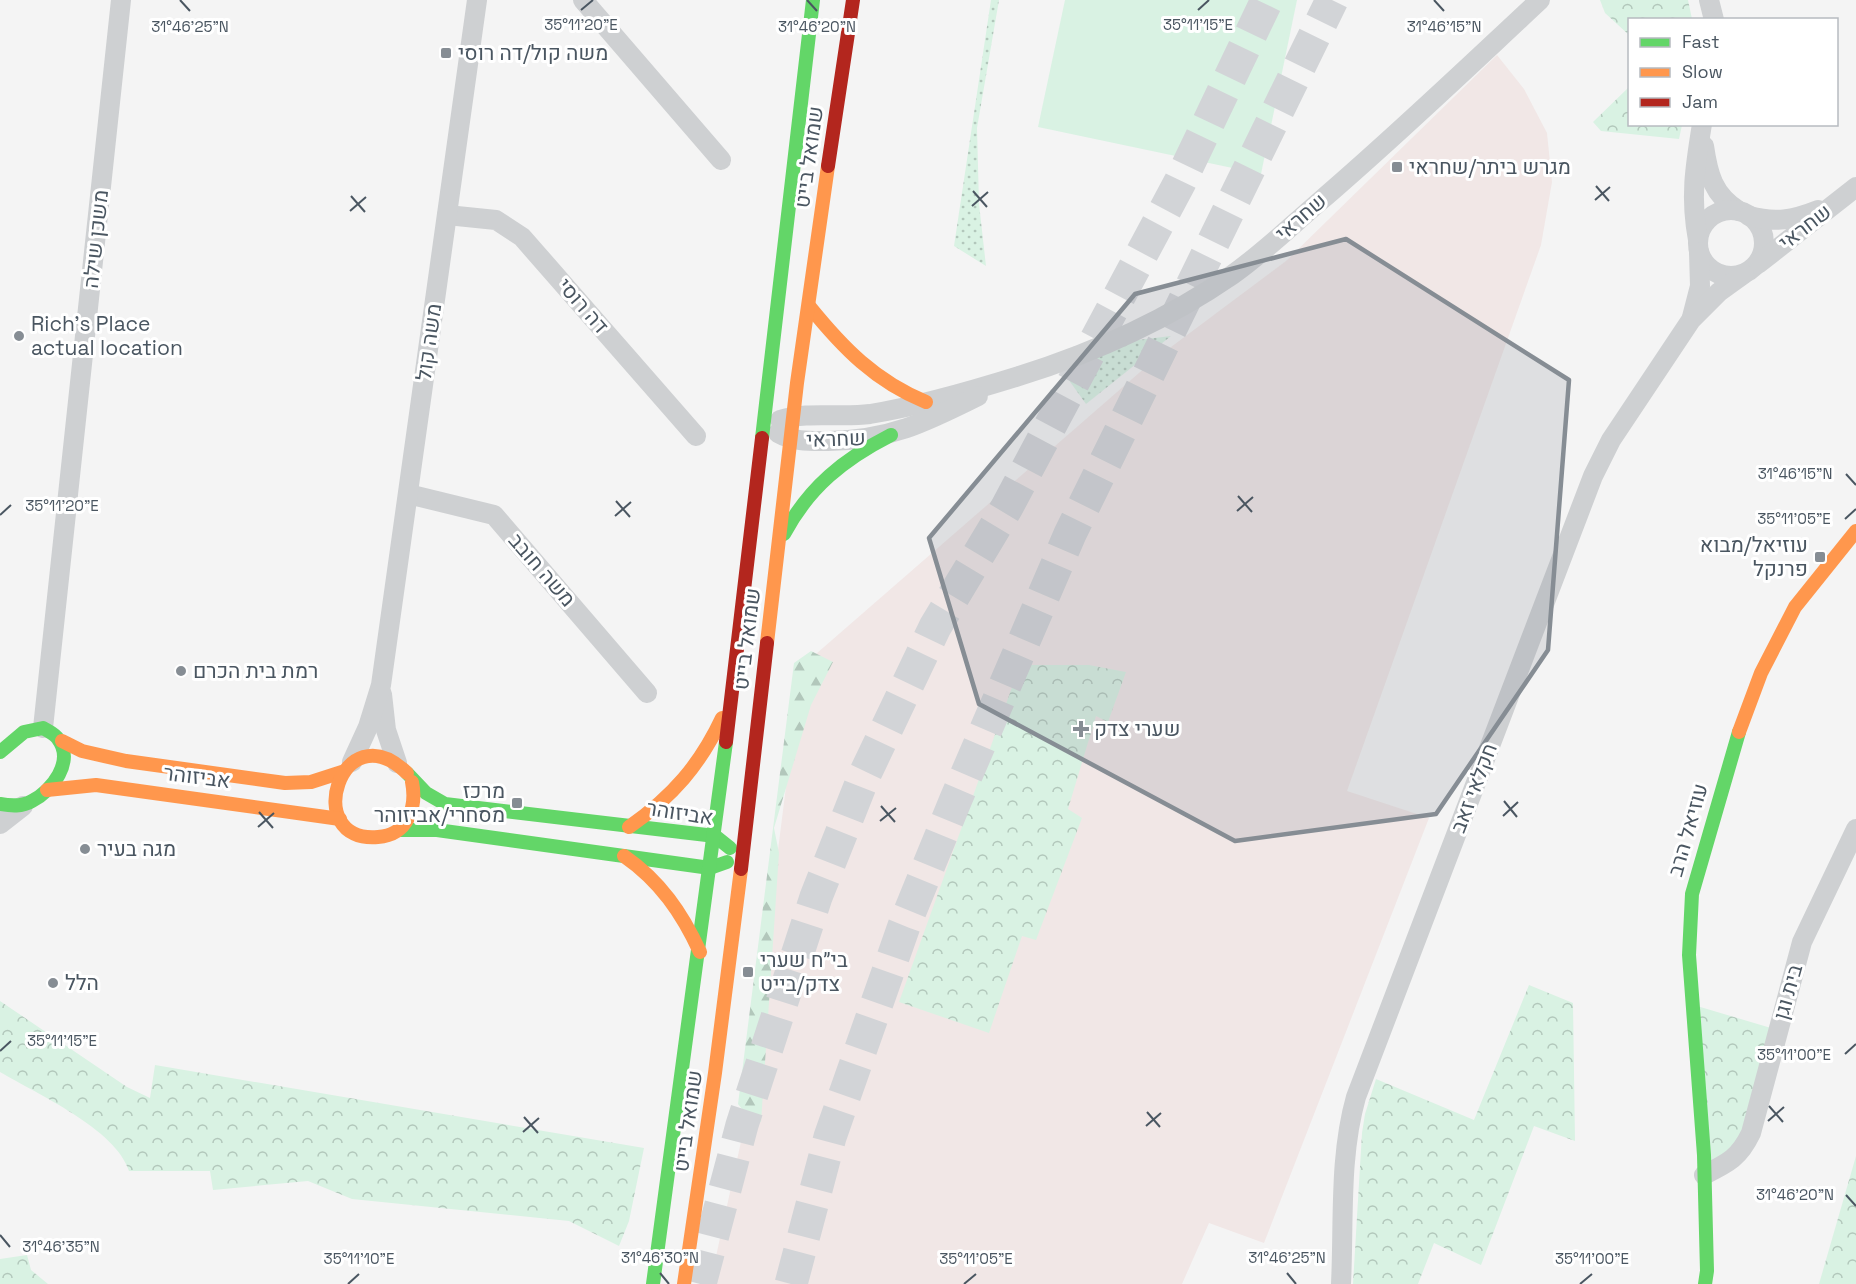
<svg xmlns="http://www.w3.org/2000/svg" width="1856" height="1284" font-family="'Space Grotesk',Heebo,sans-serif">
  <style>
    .medical { fill: #f1e7e6 }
    .grass { fill: url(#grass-dots) }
    .forest { fill: url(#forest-firs) }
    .park { fill: url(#park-crowns) }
    .pitch { fill: #d9f2e3 }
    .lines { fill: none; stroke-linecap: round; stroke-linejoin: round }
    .highway-tunnel { stroke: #d2d4d7; stroke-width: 33; stroke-dasharray: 33 16; stroke-linecap: butt }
    .street { stroke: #ced0d2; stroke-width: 20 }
    .fast { stroke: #63d668; stroke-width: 14 }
    .slow { stroke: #ff974d; stroke-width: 14 }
    .jam { stroke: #b3261e; stroke-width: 14 }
    .marked { fill: #868d94; fill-opacity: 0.2; stroke: #868d94; stroke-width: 4.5; stroke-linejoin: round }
    .ticks { fill: none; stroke: #4a5661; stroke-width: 2 }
    .poi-dot { fill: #868d94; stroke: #fff; stroke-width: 2 }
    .labels { text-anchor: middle; stroke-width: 6; stroke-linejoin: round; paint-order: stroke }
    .poi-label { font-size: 21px; fill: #4a5661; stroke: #fff; text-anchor: start }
    .street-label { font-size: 21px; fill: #4a5661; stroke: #fff }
    .ticks-label { font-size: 15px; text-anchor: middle; fill: #4a5661; stroke: #fff; stroke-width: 6; stroke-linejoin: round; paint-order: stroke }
  </style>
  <defs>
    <pattern id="grass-dots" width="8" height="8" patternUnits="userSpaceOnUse" patternTransform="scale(1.5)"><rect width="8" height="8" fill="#d9f2e3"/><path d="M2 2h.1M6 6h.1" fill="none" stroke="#b2c7bb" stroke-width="1.8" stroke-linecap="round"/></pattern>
    <pattern id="forest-firs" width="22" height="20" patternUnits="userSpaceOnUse" patternTransform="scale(1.5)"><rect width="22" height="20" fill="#d9f2e3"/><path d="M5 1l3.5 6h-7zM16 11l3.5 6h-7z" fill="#b2c7bb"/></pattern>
    <pattern id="park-crowns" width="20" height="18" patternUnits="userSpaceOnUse" patternTransform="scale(1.5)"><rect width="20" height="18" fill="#d9f2e3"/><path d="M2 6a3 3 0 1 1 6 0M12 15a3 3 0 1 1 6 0" fill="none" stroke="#b2c7bb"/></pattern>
  </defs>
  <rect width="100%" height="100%" fill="#f4f4f4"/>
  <polygon class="medical" points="1497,55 1524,89 1547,133 1552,182 1541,245 1347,791 1429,818 1264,1243 1209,1223 1182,1284 710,1284 742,1137 801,667 1155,359 1286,261"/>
  <g class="grass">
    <polygon points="991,0 999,0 977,128 979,204 986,266 954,246"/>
    <polygon points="1171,336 1086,404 1063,372 1130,341"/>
  </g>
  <polygon class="forest" points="811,651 833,662 811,705 774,828 779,853 761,1122 752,1122 738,1104 794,663"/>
  <g class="park">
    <polygon points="1600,0 1688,0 1692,19 1630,20 1629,35 1605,13"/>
    <polygon points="1629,87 1630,124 1682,125 1679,139 1601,131 1593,122"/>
    <polygon points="1020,665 1089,665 1126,672 1108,722 1096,716 1068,809 1082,818 1036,940 1022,936 989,1033 899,1002"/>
    <polygon points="1529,985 1573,1003 1575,1141 1534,1126 1481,1265 1434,1243 1418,1284 1353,1284 1362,1133 1365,1114 1376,1079 1474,1120"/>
    <path d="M 0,1001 L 127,1087 L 150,1098 L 155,1065 L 644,1148 L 629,1221 L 619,1246 L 569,1221 L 352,1199 L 308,1181 L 213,1190 L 210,1171 L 129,1171 C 116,1129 37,1094 0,1072 Z"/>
    <polygon points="1697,1006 1771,1028 1743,1136 1709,1167"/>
    <polygon points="1856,1156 1856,1284 1819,1284"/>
    <polygon points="27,1255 31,1270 48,1284 0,1284 0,1259"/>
  </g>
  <polygon class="pitch" points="1065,0 1297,0 1261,174 1038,127"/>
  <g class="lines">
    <g class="highway-tunnel">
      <polyline points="700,1284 742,1125 816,897 864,776 935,627 1007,507 1180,182 1267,0"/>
      <polyline points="791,1284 830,1137 904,926 956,799 1070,534 1332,0"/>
    </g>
    <g class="street">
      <polyline points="583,0 721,160"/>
      <polyline points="1709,0 1714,20"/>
      <path d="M 1704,146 C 1708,174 1713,195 1739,211"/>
      <circle cx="1731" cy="243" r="33"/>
      <polyline points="447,215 496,220 522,237 696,436"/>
      <path d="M 1749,216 C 1775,223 1793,220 1818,210"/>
      <path d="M 1698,240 C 1690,197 1695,167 1702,124"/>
      <polyline points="1758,264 1856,187"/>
      <polyline points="1692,317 1700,286 1699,252"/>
      <path d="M 780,420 C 808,411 840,418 870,414 C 920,406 971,391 1019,376 C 1093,353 1168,319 1232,275 C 1263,253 1291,226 1319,202 C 1395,137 1467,68 1540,0"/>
      <path d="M 778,433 C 794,442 810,441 828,441 C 890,440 924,423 978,396"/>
      <polyline points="408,494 494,515 647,693"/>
      <polyline points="382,694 386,730 397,763"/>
      <polyline points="43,728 121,0"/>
      <polyline points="352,762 368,727 381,685 477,0"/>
      <polyline points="0,824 23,806"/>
      <path d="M 1704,1175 C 1728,1163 1739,1158 1751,1133 L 1802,942 L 1856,829"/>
      <path d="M 1341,1284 C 1344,1222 1339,1157 1356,1097 L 1593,476 L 1611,440 L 1691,320 L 1719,292 L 1744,274"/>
    </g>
    <g class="fast">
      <polyline points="762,438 813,0"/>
      <path d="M 784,534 C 809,487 844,459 891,435"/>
      <path d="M 0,752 L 24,732 L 43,728 C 48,731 55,734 58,739 C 75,761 52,791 32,801 C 22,807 11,806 0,804"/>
      <polyline points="407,773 426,793 445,804 715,836 730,848"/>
      <polyline points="399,830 437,830 710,868 727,862"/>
      <polyline points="653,1284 726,742"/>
      <polyline points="1705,1284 1707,1271 1704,1155 1689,955 1692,894 1739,732"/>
    </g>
    <g class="slow">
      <path d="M 809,306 C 843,348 875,381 926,402"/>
      <polyline points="767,643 797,383 828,166"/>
      <polyline points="1739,732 1761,673 1795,607 1856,531"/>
      <polyline points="62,741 82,751 126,761 285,783 311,782 342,772"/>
      <path d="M 407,773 C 341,709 300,844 378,837 C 408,835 417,807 412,782"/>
      <polyline points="47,790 96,785 340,819"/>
      <path d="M 629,827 C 672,797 700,765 722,718"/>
      <path d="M 624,856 C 660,881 682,913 700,952"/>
      <polyline points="684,1284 715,1073 741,869"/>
    </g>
    <g class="jam">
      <polyline points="828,166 853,0"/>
      <polyline points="726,742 762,438"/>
      <polyline points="741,869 767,643"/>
    </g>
  </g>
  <path class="marked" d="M 1346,239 L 1569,380 L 1548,650 L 1436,814 L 1235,841 L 979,704 L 929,538 L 1135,294 Z"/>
  <path class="ticks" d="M 180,0 L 190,11M 807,0 L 817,11M 1434,0 L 1444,11M 581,10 L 593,0M 1198,10 L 1209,0M 1596,186 L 1609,201M 973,191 L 987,207M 351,196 L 365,212M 1595,200 L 1610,187M 972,206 L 988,192M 350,211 L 366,197M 1846,474 L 1856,485M 1238,496 L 1252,512M 616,501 L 630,517M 1237,511 L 1253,497M 0,515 L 11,505M 615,516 L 631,502M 1845,519 L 1856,509M 1504,801 L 1517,817M 881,806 L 895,822M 259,812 L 273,828M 1503,816 L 1518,802M 880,821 L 896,808M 258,827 L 274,813M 0,1051 L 11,1041M 1845,1054 L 1856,1044M 1769,1106 L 1783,1122M 1147,1112 L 1160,1127M 524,1117 L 538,1133M 1768,1121 L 1784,1107M 1146,1126 L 1161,1113M 523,1132 L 539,1118M 1846,1195 L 1856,1206M 0,1235 L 10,1247M 660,1273 L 669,1284M 1287,1273 L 1296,1284M 348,1284 L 359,1274M 964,1284 L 976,1274M 1580,1284 L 1592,1274"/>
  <g class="poi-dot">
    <rect x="440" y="47" width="12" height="12" rx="3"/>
    <rect x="1391" y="161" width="12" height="12" rx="3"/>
    <circle cx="19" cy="336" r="6"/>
    <rect x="1814" y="551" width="12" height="12" rx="3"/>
    <circle cx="181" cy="671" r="6"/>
    <path d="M1078 720h6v6h6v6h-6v6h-6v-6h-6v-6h6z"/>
    <rect x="511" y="797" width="12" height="12" rx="3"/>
    <circle cx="85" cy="849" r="6"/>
    <rect x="742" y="966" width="12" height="12" rx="3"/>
    <circle cx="53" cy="983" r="6"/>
  </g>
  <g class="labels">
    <g class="poi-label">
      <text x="458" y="60">משה קול/דה רוסי</text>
      <text x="1409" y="174">מגרש ביתר/שחראי</text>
      <text x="31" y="331">Rich's Place<tspan x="31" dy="24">actual location</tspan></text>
      <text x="1808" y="552" text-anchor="end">עוזיאל/מבוא<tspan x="1808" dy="24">פרנקל</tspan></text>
      <text x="193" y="678">רמת בית הכרם</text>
      <text x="1094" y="736">שערי צדק</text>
      <text x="505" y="798" text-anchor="end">מרכז<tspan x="505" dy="24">מסחרי/אביזוהר</tspan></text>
      <text x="97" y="856">מגה בעיר</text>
      <text x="760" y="967">בי״ח שערי<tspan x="760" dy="24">צדק/בייט</tspan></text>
      <text x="65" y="990">הלל</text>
    </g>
    <g class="street-label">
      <text transform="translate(809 157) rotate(-82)" y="7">שמואל בייט</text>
      <text transform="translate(1301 217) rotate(-41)" y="7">שחראי</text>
      <text transform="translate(1805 227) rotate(-38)" y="7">שחראי</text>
      <text transform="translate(96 239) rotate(-84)" y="7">משכן שילה</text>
      <text transform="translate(583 306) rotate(49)" y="7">דה רוסי</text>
      <text transform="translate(429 342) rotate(-82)" y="7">משה קול</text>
      <text transform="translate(836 439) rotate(-2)" y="7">שחראי</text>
      <text transform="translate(542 570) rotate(49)" y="7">משה חובב</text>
      <text transform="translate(747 639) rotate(-83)" y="7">שמואל בייט</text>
      <text transform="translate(197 777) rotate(7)" y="7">אביזוהר</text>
      <text transform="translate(1474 788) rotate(-69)" y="7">חקלאי זאב</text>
      <text transform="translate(680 813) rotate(9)" y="7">אביזוהר</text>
      <text transform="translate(1688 830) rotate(-74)" y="7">עוזיאל הרב</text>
      <text transform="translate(1788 992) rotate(-74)" y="7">בית וגן</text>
      <text transform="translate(688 1121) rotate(-82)" y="7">שמואל בייט</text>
    </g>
  </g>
  <g class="ticks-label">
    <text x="581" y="30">35°11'20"E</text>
    <text x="1198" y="30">35°11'15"E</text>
    <text x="190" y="32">31°46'25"N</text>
    <text x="817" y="32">31°46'20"N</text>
    <text x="1444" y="32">31°46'15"N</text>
    <text x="1795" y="479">31°46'15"N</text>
    <text x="62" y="511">35°11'20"E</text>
    <text x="1794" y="524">35°11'05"E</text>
    <text x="62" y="1046">35°11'15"E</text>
    <text x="1794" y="1060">35°11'00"E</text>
    <text x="1795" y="1200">31°46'20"N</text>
    <text x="61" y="1252">31°46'35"N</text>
    <text x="660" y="1263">31°46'30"N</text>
    <text x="1287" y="1263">31°46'25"N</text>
    <text x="359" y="1264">35°11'10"E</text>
    <text x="976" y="1264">35°11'05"E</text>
    <text x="1592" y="1264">35°11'00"E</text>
  </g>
  <rect x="1628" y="18" width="210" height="108" fill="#ffffff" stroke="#b7bbc0" stroke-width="1.5"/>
  <rect x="1640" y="38" width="30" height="9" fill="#63d668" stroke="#b7bbc0" stroke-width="1.5"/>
  <text x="1682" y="48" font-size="18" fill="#4a5661">Fast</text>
  <rect x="1640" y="68" width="30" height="9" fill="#ff974d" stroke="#b7bbc0" stroke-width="1.5"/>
  <text x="1682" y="78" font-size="18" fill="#4a5661">Slow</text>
  <rect x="1640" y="98" width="30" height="9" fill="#b3261e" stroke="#b7bbc0" stroke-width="1.5"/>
  <text x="1682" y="108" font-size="18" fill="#4a5661">Jam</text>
</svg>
